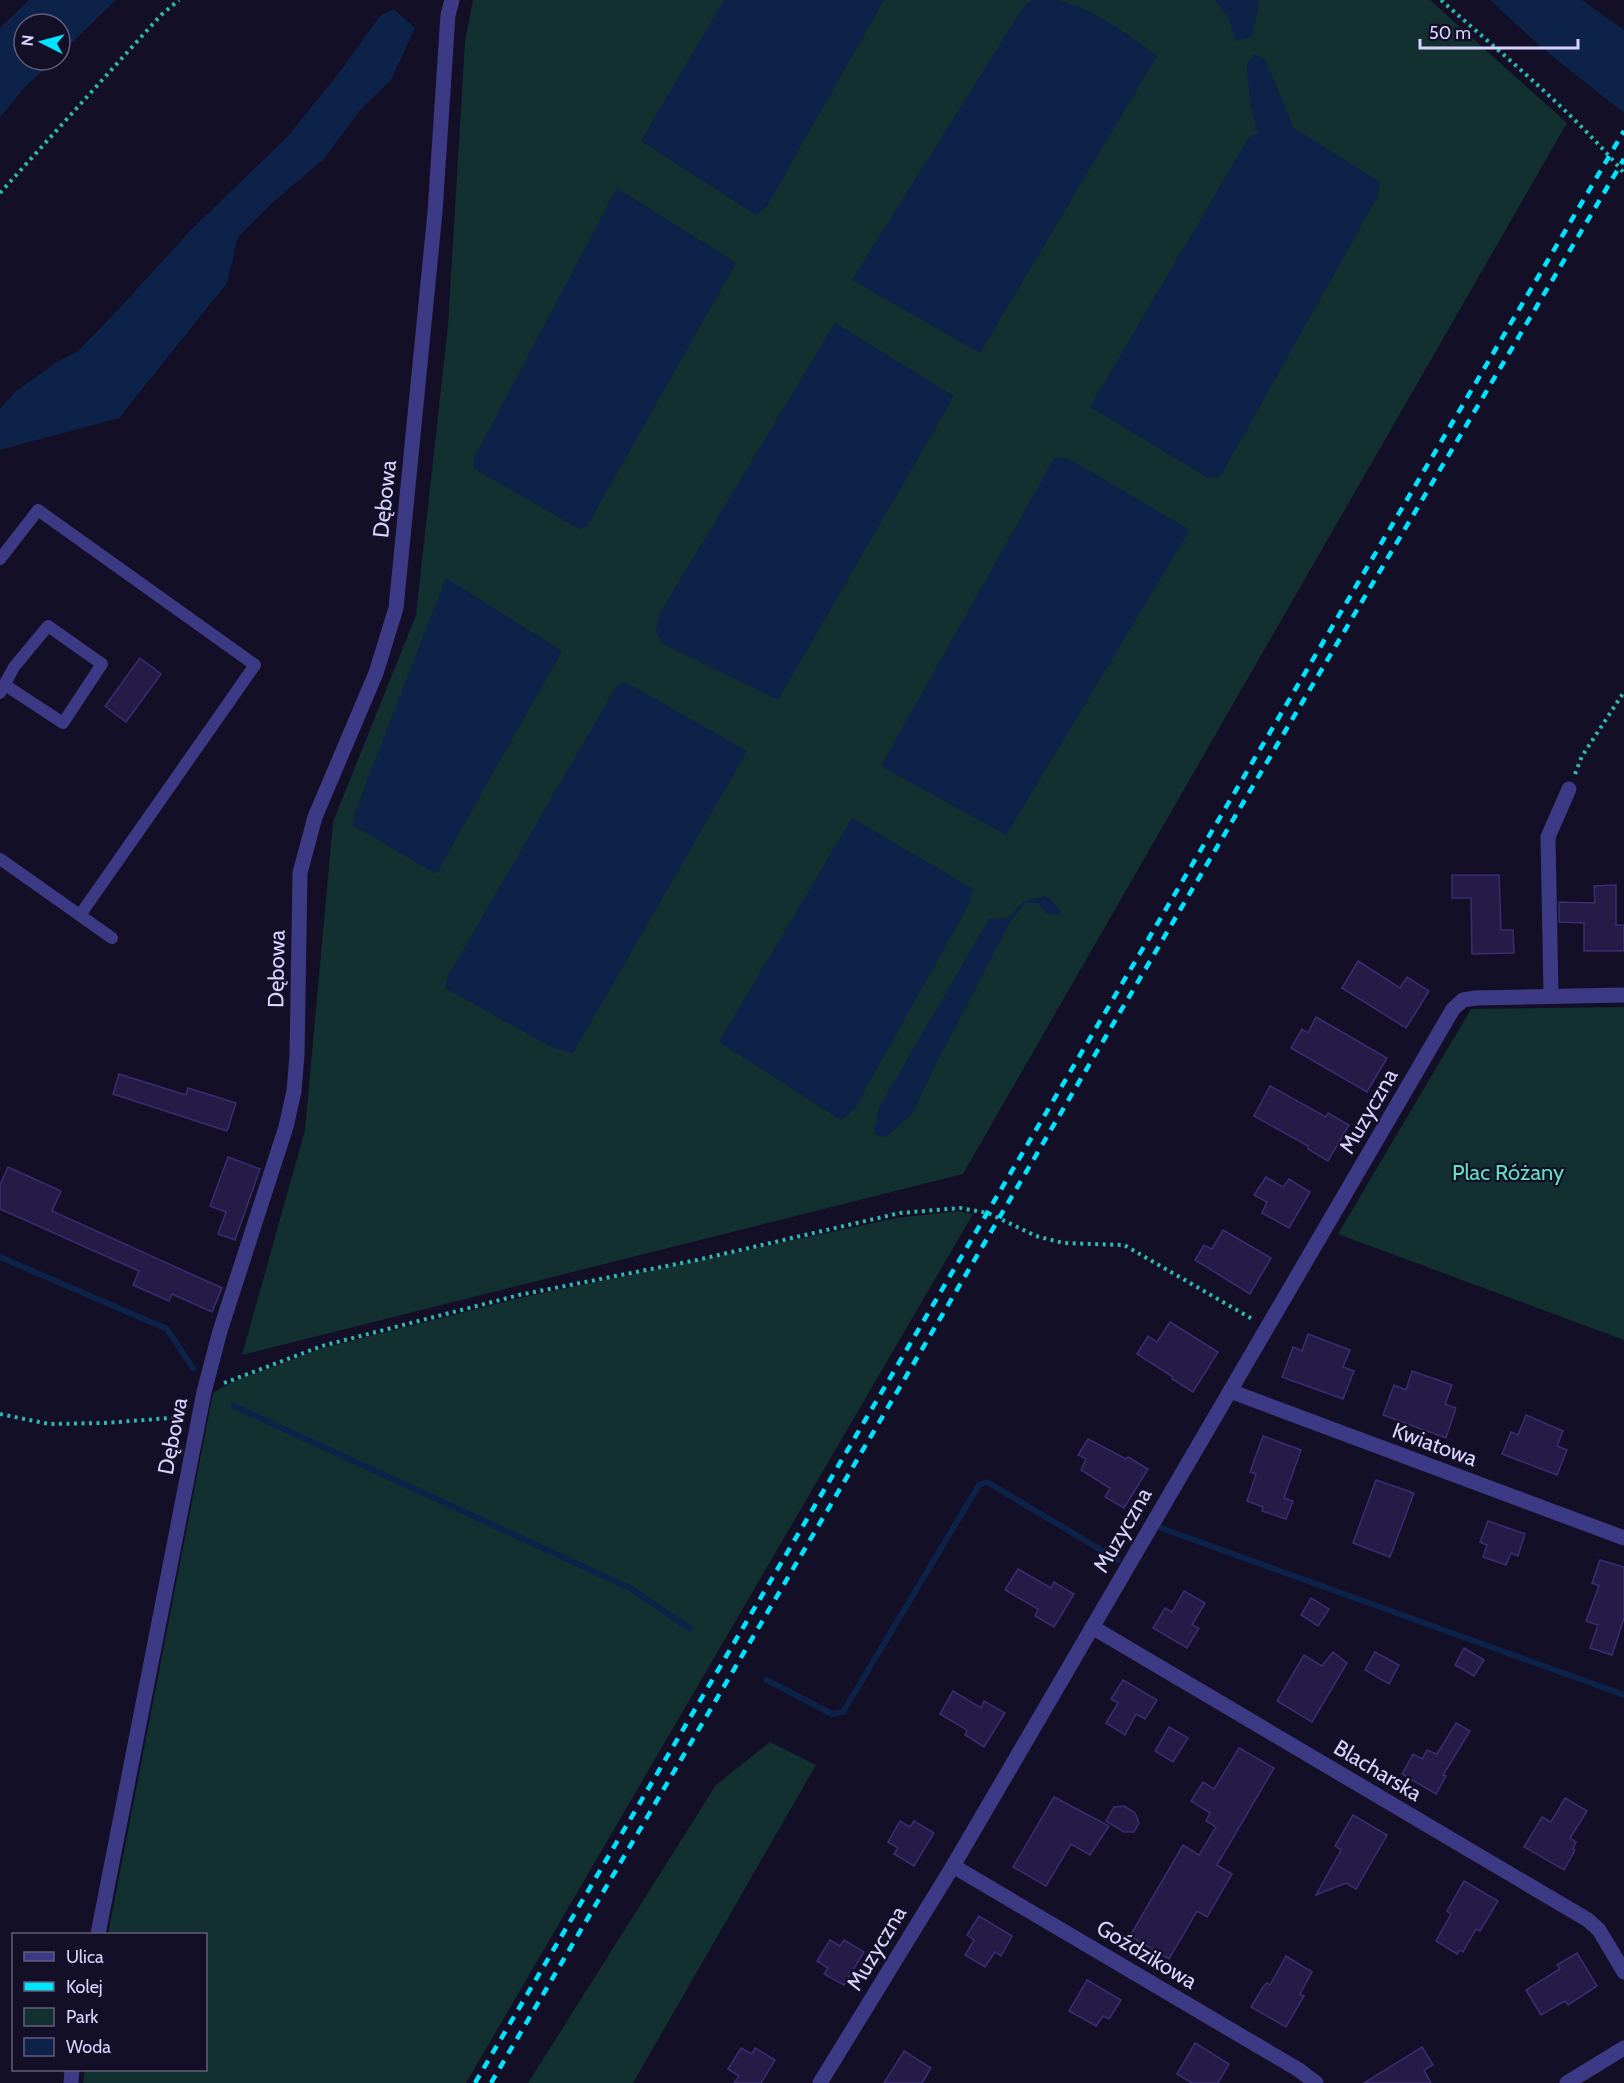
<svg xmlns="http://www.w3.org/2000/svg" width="1624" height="2083" font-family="Cabin,sans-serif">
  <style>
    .green { fill: #12302f }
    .water { fill: #0c2248 }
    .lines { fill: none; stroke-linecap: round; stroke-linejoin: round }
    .stream { stroke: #0c2248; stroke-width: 6 }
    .building { fill: #241b47; stroke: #3b2d73; stroke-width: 1.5 }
    .path { stroke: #2fb8b0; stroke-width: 4; stroke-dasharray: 3 4.5; stroke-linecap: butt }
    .service { stroke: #3d3a85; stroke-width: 12 }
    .minor { stroke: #3d3a85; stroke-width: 15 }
    .tertiary { stroke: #3d3a85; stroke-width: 15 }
    .rail { stroke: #00e5ff; stroke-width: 4.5; stroke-dasharray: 9 8; stroke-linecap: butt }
    .labels { text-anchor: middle; stroke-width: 4.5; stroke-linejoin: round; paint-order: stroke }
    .street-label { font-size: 22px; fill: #d9d4ff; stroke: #130f26 }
    .park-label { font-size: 22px; fill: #5fe0c0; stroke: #130f26 }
  </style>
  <rect width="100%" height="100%" fill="#130f26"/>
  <g class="green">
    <polygon points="473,0 1430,0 1567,123 963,1174 242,1355 305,1130 333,822 416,615 448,325 465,42"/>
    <polygon points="1624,1007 1624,1340 1338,1234 1471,1009"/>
    <polygon points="958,1211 973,1214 466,2083 83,2083 85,2070 206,2070 206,1934 108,1934 213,1393 232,1382 323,1348 520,1298 897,1218"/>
    <polygon points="770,1742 816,1765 633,2083 528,2083 716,1785"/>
  </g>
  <g class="water">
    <polygon points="29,0 116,0 60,54 60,24 24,24 24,60 54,60 25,87 0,117 0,28"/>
    <polygon points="724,0 884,0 767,206 756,215 641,141"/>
    <path d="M 1032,0 C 1039,0 1048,0 1055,0 C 1087,4 1132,37 1157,56 L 980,353 L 852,280 L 1024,6 Z"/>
    <polygon points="1215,0 1258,0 1259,4 1252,37 1235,41 1229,19"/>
    <polygon points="1490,0 1582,0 1624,30 1624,113 1542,48"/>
    <polygon points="394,9 415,28 391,80 360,110 323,160 272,203 238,237 227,283 119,418 0,450 0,409 15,392 57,362 78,351 115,313 190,231 288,136 342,69 380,16"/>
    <polygon points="1254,54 1265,60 1294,128 1380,182 1378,196 1220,477 1208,478 1090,407 1249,137 1258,133 1250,104 1247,65"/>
    <polygon points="617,188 736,263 587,526 579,529 473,468 475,456"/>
    <polygon points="835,323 954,396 778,700 663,644 656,631 660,613"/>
    <polygon points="1055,457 1069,459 1190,530 1006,835 881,766"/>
    <polygon points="446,578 562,651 436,874 353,825 355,812"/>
    <polygon points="625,682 747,751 573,1053 551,1047 445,988 448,976 616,687"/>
    <polygon points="852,818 973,889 970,902 854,1110 841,1120 719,1042"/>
    <polygon points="1044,896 1051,900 1061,912 1058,915 1046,913 1038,903 1025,903 1010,922 937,1062 912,1114 886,1137 874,1134 878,1110 989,919 1008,918 1023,902"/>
  </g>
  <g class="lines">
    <g class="stream">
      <polyline points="0,1257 167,1329 193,1368"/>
      <polyline points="234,1406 630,1588 690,1629"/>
      <polyline points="1161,1528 1624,1695"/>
      <polyline points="767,1680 832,1714 843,1712 979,1485 987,1482 1118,1560"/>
    </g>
  </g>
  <g class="building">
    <polygon points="140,658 161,674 126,722 105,706"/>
    <polygon points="1452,875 1499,875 1501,930 1513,930 1514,953 1472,954 1471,898 1452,898"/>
    <polygon points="1616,885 1616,925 1624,925 1624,951 1584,951 1584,923 1559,922 1559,902 1595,903 1594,886"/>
    <polygon points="1358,961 1400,988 1407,977 1429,991 1406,1028 1342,988"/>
    <polygon points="1316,1017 1387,1058 1367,1092 1291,1048 1302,1029 1308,1033"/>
    <polygon points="119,1074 186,1095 188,1088 236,1103 227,1131 113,1094"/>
    <polygon points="1270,1086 1326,1117 1328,1113 1349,1125 1328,1161 1308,1149 1308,1146 1254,1116"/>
    <polygon points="228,1157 260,1169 235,1240 218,1234 226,1212 210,1206"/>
    <polygon points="8,1167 61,1191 52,1211 222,1288 212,1312 172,1294 169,1301 133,1285 139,1271 0,1209 0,1185"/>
    <polygon points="1266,1177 1283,1187 1289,1179 1310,1192 1289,1228 1262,1213 1267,1202 1254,1195"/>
    <polygon points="1223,1230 1271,1258 1250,1294 1195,1260 1204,1245 1212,1249"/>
    <polygon points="1170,1322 1218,1352 1193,1392 1172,1379 1173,1377 1137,1354 1148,1336 1157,1342"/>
    <polygon points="1308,1334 1350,1350 1343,1367 1354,1371 1343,1399 1282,1377 1293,1347 1302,1351"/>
    <polygon points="1412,1371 1452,1385 1445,1404 1456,1408 1446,1438 1383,1415 1394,1385 1406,1390"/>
    <polygon points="1526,1415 1563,1431 1557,1446 1567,1450 1557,1475 1502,1454 1511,1432 1518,1435"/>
    <polygon points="1263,1436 1301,1450 1284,1498 1293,1501 1286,1519 1262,1511 1263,1507 1247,1501 1256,1474 1250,1472"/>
    <polygon points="1088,1439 1126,1459 1128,1457 1148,1469 1124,1508 1105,1497 1110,1488 1081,1470 1086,1459 1078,1455"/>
    <polygon points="1376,1480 1414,1493 1390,1557 1353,1543"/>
    <polygon points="1488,1521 1525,1534 1518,1556 1511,1553 1506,1565 1483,1557 1487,1545 1480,1542"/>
    <polygon points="1600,1560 1624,1567 1624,1618 1612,1655 1590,1648 1598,1625 1586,1621 1599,1586 1592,1583"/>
    <polygon points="1018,1569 1051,1588 1054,1582 1074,1594 1054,1627 1035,1616 1038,1609 1005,1590"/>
    <polygon points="1184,1591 1205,1603 1192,1625 1199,1628 1187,1648 1153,1628 1165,1608 1172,1612"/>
    <polygon points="1311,1598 1329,1609 1318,1626 1301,1615"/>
    <polygon points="1464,1648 1484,1660 1474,1676 1455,1665"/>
    <polygon points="1333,1652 1347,1663 1312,1722 1277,1701 1304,1655 1322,1666"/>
    <polygon points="1375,1652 1399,1665 1389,1684 1365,1670"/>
    <polygon points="1123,1680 1157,1700 1145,1719 1136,1714 1125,1735 1106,1723 1118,1703 1111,1699"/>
    <polygon points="953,1691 981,1708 984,1701 1005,1713 984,1747 965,1735 967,1730 940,1714"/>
    <polygon points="1456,1723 1470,1731 1443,1775 1446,1776 1436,1794 1402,1774 1413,1754 1422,1759 1427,1750 1437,1754"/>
    <polygon points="1169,1727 1188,1738 1173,1762 1155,1751"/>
    <polygon points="1239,1748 1274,1768 1217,1865 1232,1874 1207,1917 1197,1911 1169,1959 1130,1936 1183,1845 1199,1855 1216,1827 1206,1821 1210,1813 1191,1801 1203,1782 1214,1789"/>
    <polygon points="1054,1797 1109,1826 1090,1855 1071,1844 1046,1886 1013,1867"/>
    <polygon points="1565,1798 1587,1811 1570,1838 1576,1842 1573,1849 1575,1850 1564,1870 1524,1847 1542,1817 1551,1822"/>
    <polygon points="1124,1806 1135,1813 1139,1823 1134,1832 1124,1832 1106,1821 1114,1807"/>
    <polygon points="1353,1815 1387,1835 1356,1889 1346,1883 1316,1895 1341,1850 1335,1846"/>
    <polygon points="900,1821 910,1827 914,1821 934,1833 914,1866 894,1854 898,1848 888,1842"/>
    <polygon points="1464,1881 1498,1901 1480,1931 1476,1929 1463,1952 1460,1950 1457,1954 1436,1941 1451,1914 1447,1911"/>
    <polygon points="979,1916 1012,1936 1001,1956 995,1952 985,1967 965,1955 974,1940 967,1935"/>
    <polygon points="830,1940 840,1946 844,1940 864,1952 844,1985 824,1974 828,1968 817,1961"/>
    <polygon points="1577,1953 1597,1986 1568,2005 1565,2001 1541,2015 1526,1990 1560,1969 1557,1965"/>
    <polygon points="1286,1956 1312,1972 1300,1994 1304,1996 1286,2027 1251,2007 1263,1987 1267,1983 1270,1985"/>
    <polygon points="1087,1980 1121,2000 1109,2019 1103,2016 1096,2026 1069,2011"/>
    <polygon points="1195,2043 1229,2064 1218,2083 1192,2083 1177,2074"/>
    <polygon points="1422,2047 1433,2065 1424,2070 1431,2083 1364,2083"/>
    <polygon points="741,2048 752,2054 755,2048 775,2060 761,2083 734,2083 739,2076 728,2069"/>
    <polygon points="904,2051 931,2068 922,2083 884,2083"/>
  </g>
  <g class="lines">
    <g class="path">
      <path d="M 1441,0 C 1504,56 1570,109 1624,173"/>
      <polyline points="0,193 161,15 179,0"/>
      <polyline points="1575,774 1582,756 1624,692"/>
      <polyline points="224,1383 322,1346 519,1295 697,1260 900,1213 960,1208 988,1213 1036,1236 1063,1243 1124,1245 1254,1320"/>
      <polyline points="0,1414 49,1424 105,1423 183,1417"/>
    </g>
    <g class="service">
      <polyline points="0,559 38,510 255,665 80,915"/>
      <polyline points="0,693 14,667 48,626 102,664 63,723 5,685"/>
      <polyline points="0,859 112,938"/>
    </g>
    <g class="minor">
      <polyline points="1551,995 1548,837 1569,789"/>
      <polyline points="1230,1391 1624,1538"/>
      <polyline points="1092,1627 1588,1920 1599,1930 1624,1972"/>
      <polyline points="953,1866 1299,2070 1316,2083"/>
      <polyline points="98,1934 204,1392 220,1331 286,1127 294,1091 297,1055 300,873 315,817 376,673 396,608 435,212 448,15 452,0"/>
      <polyline points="71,2083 72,2070"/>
      <polyline points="820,2083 953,1866 1453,1009 1463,1000 1475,998 1624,995"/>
    </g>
    <polyline class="tertiary" points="1567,2083 1624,2048"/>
    <g class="rail">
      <polyline points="475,2083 1624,131"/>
      <polyline points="491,2083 1277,745 1624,159"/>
    </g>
  </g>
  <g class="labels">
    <g class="street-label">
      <text transform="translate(384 499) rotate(-84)" y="8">Dębowa</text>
      <text transform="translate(276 969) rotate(-89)" y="8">Dębowa</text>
      <text transform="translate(1368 1111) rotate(-60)" y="8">Muzyczna</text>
      <text transform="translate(172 1436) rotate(-79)" y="8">Dębowa</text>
      <text transform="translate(1435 1444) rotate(20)" y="8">Kwiatowa</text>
      <text transform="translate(1122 1530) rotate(-60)" y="8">Muzyczna</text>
      <text transform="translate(1378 1770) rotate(31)" y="8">Blacharska</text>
      <text transform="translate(876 1948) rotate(-59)" y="8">Muzyczna</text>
      <text transform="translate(1147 1954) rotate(31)" y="8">Goździkowa</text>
    </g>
    <g class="park-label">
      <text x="1508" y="1180">Plac Różany</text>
    </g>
  </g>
  <rect x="12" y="1933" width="195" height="138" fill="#130f26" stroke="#625e7d" stroke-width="1.5"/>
  <rect x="24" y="1952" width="30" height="9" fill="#3d3a85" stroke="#625e7d" stroke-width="1.5"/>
  <text x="66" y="1963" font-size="18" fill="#d9d4ff">Ulica</text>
  <rect x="24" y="1982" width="30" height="9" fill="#00e5ff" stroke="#625e7d" stroke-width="1.5"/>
  <text x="66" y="1993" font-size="18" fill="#d9d4ff">Kolej</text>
  <rect x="24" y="2008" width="30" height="18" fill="#12302f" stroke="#625e7d" stroke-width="1.5"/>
  <text x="66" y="2023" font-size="18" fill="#d9d4ff">Park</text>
  <rect x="24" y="2038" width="30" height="18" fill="#0c2248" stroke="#625e7d" stroke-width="1.5"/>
  <text x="66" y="2053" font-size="18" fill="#d9d4ff">Woda</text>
  <g transform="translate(42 42) rotate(276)"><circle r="28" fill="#130f26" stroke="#625e7d" stroke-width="1.5"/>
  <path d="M0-4.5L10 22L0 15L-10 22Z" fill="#00e5ff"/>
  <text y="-9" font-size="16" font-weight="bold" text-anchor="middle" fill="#d9d4ff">N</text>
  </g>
  <path d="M1420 39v9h158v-9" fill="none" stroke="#d9d4ff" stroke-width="3"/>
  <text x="1429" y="39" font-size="18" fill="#d9d4ff" stroke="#130f26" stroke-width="4.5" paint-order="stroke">50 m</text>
</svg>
